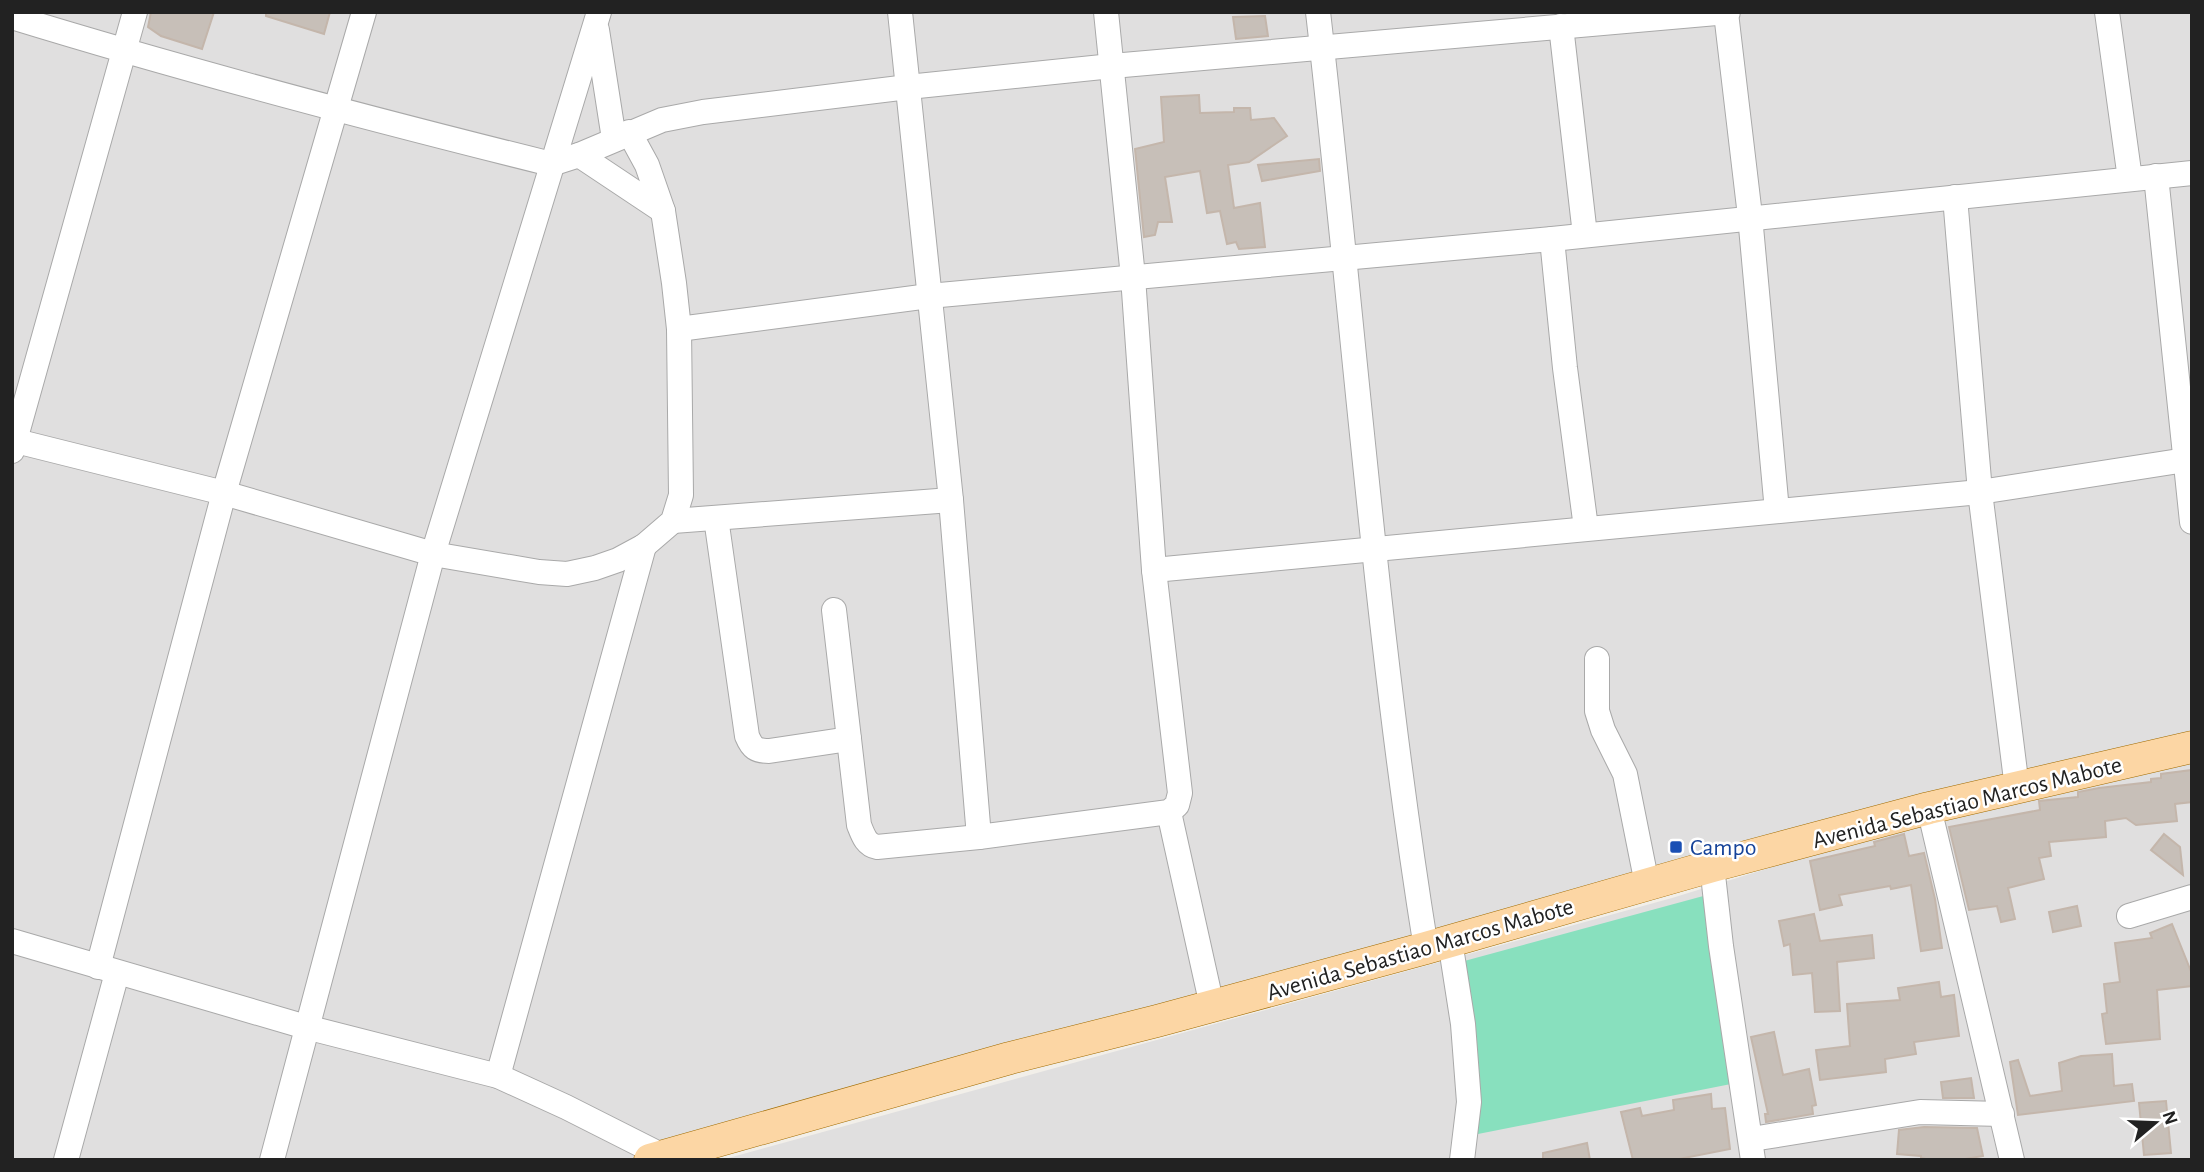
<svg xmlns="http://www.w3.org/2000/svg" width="2204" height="1172" font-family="'Alegreya Sans',sans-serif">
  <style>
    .residential { fill: #e0dfdf }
    .pitch { fill: #88e0be }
    .building { fill: #c7bfb8; stroke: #c4b6ab; stroke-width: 2 }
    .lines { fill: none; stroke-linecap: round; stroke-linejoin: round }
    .minor-casing { stroke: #a9a9a9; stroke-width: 26 }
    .major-casing { stroke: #a06b00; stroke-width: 33 }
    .minor { stroke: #fff; stroke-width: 24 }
    .major { stroke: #fcd6a4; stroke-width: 32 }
    .transit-dot { fill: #1a4fb4; stroke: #fff; stroke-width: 2.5 }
    .labels { text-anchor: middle; stroke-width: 5; stroke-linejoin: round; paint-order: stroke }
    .street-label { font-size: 24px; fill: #222; stroke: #fff }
    .transit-label { font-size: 24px; fill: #164399; stroke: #fff; text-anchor: start }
  </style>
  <rect width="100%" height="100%" fill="#f2efe9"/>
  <g class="residential">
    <polygon points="12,12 2192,12 2192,751 671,1160 12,1160"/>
    <polygon points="2192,763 2192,1160 721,1160 1672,898 1903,827"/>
  </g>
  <polygon class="pitch" points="1707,895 1731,1084 1478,1134 1457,963"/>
  <g class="building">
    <polygon points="151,12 214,12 202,49 161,36 148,27"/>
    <polygon points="266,12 330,12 324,34 266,16"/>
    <polygon points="1265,16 1268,36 1236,39 1233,17"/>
    <polygon points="1199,95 1200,113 1234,112 1234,108 1250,108 1251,120 1274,118 1287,136 1249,162 1228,165 1234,208 1260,203 1265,247 1239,249 1236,242 1227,244 1220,211 1207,213 1200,171 1165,177 1172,222 1158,222 1155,235 1144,237 1135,149 1164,142 1161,97"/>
    <polygon points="1319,159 1320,171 1262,181 1258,165"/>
    <polygon points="2192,770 2192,802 2175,804 2177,821 2136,825 2126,818 2105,821 2106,837 2049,842 2051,856 2039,858 2044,879 2008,888 2015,919 2001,922 1997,906 1969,910 1949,827 2040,810 2039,801 2078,797 2078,792 2099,788 2151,782 2151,779 2161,778 2161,774"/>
    <polygon points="1904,834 1909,856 1924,853 1935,899 1942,948 1921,951 1911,885 1891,889 1890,886 1839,895 1842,905 1820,910 1810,861 1875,846 1874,842"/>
    <polygon points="2164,834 2180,847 2183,875 2151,850"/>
    <polygon points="2077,906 2081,926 2053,932 2049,912"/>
    <polygon points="1814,914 1820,941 1872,935 1874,958 1837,962 1840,1011 1815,1012 1812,973 1793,975 1790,944 1784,946 1779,921"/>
    <polygon points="2172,924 2192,974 2192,986 2157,990 2160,1039 2106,1044 2102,1014 2107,1013 2104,984 2120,982 2115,943 2152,938 2150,933"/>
    <polygon points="1939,982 1941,997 1954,995 1959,1036 1914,1042 1916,1054 1885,1059 1886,1072 1820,1080 1816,1050 1850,1046 1847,1004 1900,1000 1898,988"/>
    <polygon points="1774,1032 1783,1075 1809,1069 1816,1105 1812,1106 1813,1114 1766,1122 1765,1114 1768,1114 1751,1037"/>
    <polygon points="2112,1054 2114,1086 2132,1084 2134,1101 2018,1115 2010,1062 2018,1060 2030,1096 2062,1091 2059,1063 2081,1056"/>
    <polygon points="1971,1078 1974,1098 1943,1098 1941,1082"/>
    <polygon points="1711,1094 1712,1109 1725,1108 1730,1149 1674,1160 1633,1160 1621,1112 1640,1108 1642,1116 1674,1110 1673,1100"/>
    <polygon points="2166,1101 2171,1153 2144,1155 2139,1103"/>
    <polygon points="1924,1127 1977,1128 1983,1156 1959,1160 1931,1160 1921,1158 1921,1156 1897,1154 1899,1130"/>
    <polygon points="1587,1143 1590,1160 1543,1160 1543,1153"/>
  </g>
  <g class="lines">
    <g class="minor-casing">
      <g id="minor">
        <polyline points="900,12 951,500 979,837 1169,812 1177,805 1180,793 1154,570 1133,277 1106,12"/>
        <path d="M 1318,12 C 1354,324 1376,638 1426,948"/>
        <polyline points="2107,12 2130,179"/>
        <polyline points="1726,13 1750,216 1777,511"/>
        <path d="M 12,17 C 191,72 370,119 551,164 L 579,155 L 662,120 L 703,112 L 908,87 L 1112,66 L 1728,12"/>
        <polyline points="1561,26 1585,235"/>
        <polyline points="597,30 614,139"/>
        <polyline points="579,155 663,211"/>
        <polyline points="2156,176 2192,522"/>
        <polyline points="1955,197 1980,492 2017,788"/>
        <polyline points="1552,239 1565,368 1586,528"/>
        <polyline points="679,329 929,296 1552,239 2192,173"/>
        <polyline points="12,440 224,493 433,554 539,572 567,574 595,568 618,560 644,546 673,521 681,495 679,329 674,283 663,211 647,165 629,132"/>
        <polyline points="12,451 135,12"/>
        <path d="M 716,518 L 747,736 C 752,748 756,751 769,751 L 849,739"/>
        <polyline points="673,521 951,500"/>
        <polyline points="1154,570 1980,492 2192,459"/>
        <path d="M 834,610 L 859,825 C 863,835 866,845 877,847 L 979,837"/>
        <polyline points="1597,659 1597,711 1603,730 1625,774 1647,884"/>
        <polyline points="1929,808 2012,1160"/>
        <polyline points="1169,812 1212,1006"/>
        <polyline points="1712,866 1721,946 1753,1160"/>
        <polyline points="2129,916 2192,897"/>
        <polyline points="12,941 306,1027 498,1076 566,1107 663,1156"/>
        <polyline points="1450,941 1463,1024 1469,1102 1462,1160"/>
        <polyline points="98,967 224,493 364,12"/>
        <polyline points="498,1076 644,546"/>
        <polyline points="1752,1139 1920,1112 2002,1114"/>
        <polyline points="66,1160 117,973"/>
        <polyline points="272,1160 433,554 599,12"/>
      </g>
    </g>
    <g class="major-casing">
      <polyline id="major" points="650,1160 1010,1058 1157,1021 1426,948 1712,866 1929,808 2192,747"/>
    </g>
    <use href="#minor" class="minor"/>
    <use href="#major" class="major"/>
  </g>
  <rect class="transit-dot" x="1669" y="840" width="14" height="14" rx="3.5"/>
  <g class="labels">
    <g class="street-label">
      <text transform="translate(1967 802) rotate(-14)" y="8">Avenida Sebastiao Marcos Mabote</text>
      <text transform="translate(1420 949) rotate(-16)" y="8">Avenida Sebastiao Marcos Mabote</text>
    </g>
    <g class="transit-label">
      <text x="1690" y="855">Campo</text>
    </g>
  </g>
  <rect width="2204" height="1172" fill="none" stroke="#222222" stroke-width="28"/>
  <g transform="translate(2155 1123) rotate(71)" stroke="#ffffff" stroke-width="5" paint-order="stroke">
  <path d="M0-5L12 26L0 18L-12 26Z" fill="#222222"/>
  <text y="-10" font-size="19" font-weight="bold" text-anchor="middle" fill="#222222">N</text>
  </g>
</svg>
